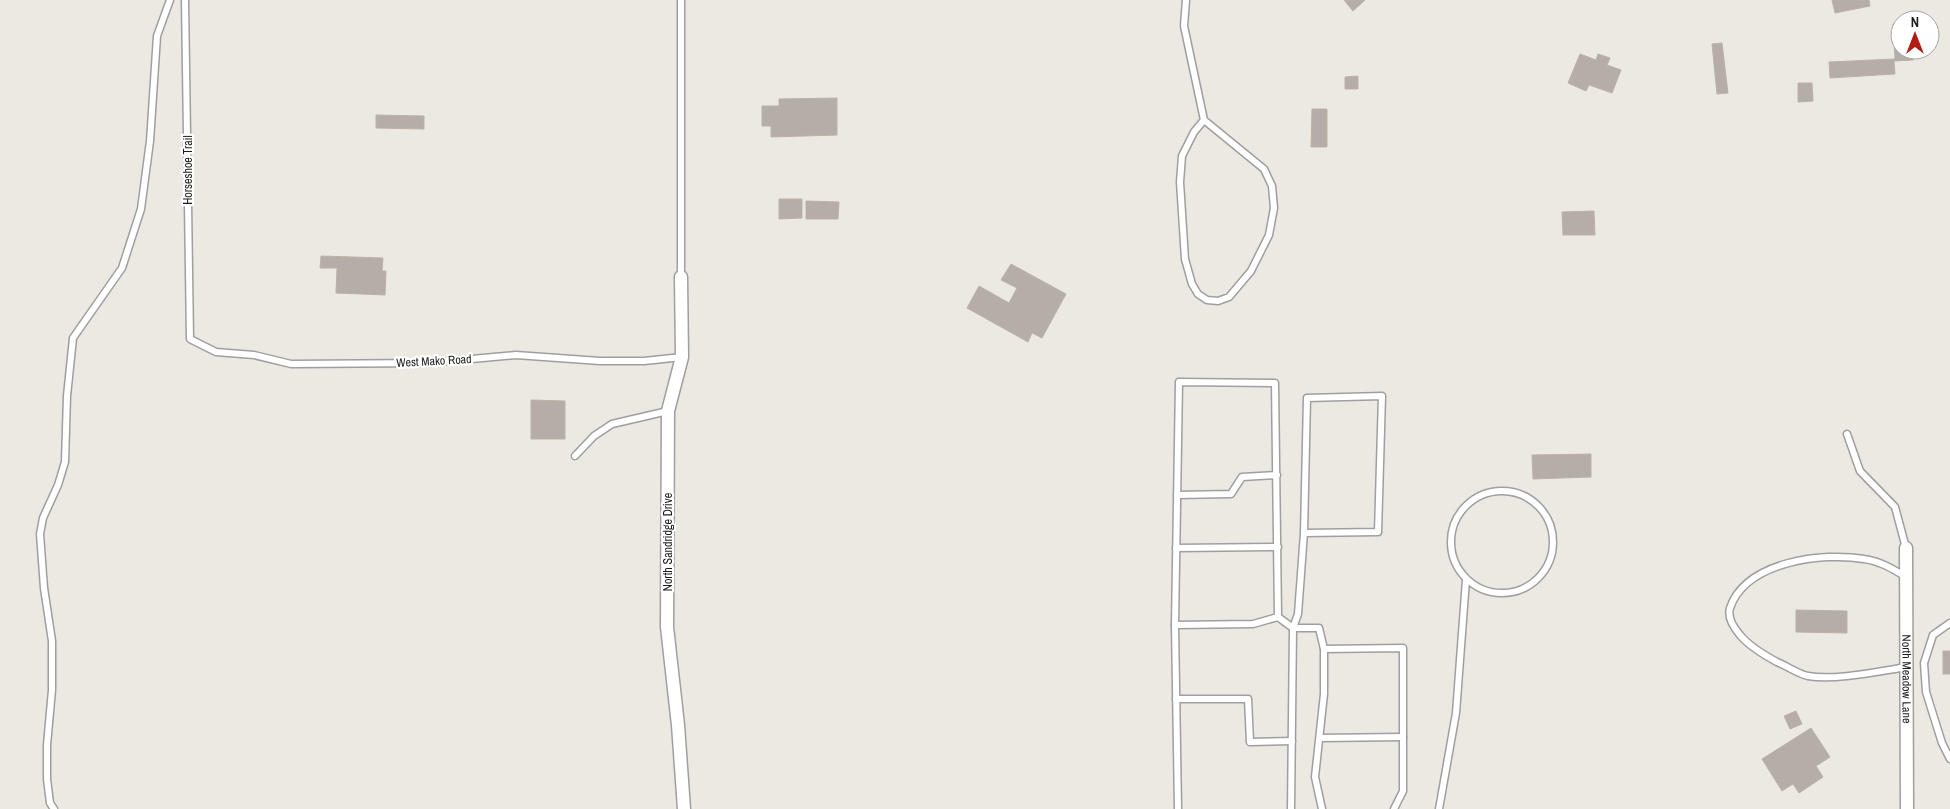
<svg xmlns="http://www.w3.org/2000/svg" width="1950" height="809" font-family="'Archivo Narrow',sans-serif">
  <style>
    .building { fill: #b5aea8; stroke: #bcb1a6 }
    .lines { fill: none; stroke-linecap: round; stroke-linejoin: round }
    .lane-casing { stroke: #9f9f9f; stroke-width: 9 }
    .street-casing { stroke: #9f9f9f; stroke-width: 15 }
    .lane { stroke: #fff; stroke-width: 6 }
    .street { stroke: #fff; stroke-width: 12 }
    .labels { text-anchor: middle; stroke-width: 4.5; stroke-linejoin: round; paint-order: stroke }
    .street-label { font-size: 12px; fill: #1b1b1b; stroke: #fff }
  </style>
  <rect width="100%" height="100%" fill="#ece9e2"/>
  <g class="building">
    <polygon points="1344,0 1365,0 1353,11"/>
    <polygon points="1832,0 1869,0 1870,6 1835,13"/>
    <polygon points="1900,23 1900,50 1912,50 1913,60 1894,61 1895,74 1830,78 1829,62 1895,59 1893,24"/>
    <polygon points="1722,43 1728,93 1717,94 1712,44"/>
    <polygon points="1580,54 1596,60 1598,54 1610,58 1607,65 1621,70 1612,93 1589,85 1586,91 1568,83"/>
    <polygon points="1358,76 1358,89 1345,89 1345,77"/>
    <polygon points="1798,83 1812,83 1813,101 1798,102"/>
    <polygon points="837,98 837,135 771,137 771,126 762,126 762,106 779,106 779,99"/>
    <polygon points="1312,109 1327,109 1327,147 1311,147"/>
    <polygon points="376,115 424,116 424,129 376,128"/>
    <polygon points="779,199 802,199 802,218 779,219"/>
    <polygon points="806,201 839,202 838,219 806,219"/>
    <polygon points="1594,211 1595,235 1563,235 1562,212"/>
    <polygon points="321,256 383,258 382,271 386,271 385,295 336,293 337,268 320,268"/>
    <polygon points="1011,264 1066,294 1042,338 1032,333 1028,342 967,308 979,286 1009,303 1017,288 1001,280"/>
    <polygon points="531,400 565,401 565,439 531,439"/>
    <polygon points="1591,454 1591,477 1533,479 1532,455"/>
    <polygon points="1796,610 1847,611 1847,633 1796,632"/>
    <rect x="1943" y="651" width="7" height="23"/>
    <polygon points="1796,711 1802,724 1790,729 1784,716"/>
    <polygon points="1811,728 1830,757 1816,766 1823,777 1799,793 1793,784 1782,791 1762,759"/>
  </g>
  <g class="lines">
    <g class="lane-casing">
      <g id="lane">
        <polyline points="185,0 190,339 216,352 254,355 291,364 428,363 516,355 600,361 644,361 682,357"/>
        <polyline points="681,0 681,277"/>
        <polyline points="1186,0 1184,26 1204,120 1264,169 1272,186 1274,208 1269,235 1251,271 1229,297 1218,301 1207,300 1198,294 1192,284 1185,259 1180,182 1182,156 1194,132 1204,120"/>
        <polyline points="1847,434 1860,471 1895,507 1906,548"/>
        <polyline points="575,456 594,436 612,424 668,411"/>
        <circle cx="1502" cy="542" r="51"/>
        <polyline points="1177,495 1231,494 1242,477 1277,475"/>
        <polyline points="1176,548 1278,547"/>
        <path d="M 1906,577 C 1893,569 1880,561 1864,559 C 1823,552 1746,561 1730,608 C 1727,618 1734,628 1740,635 C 1749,646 1764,655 1777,662 C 1787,666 1798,674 1808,676 C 1834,681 1880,671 1907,667"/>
        <polyline points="1278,617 1253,624 1175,625 1179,382 1275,383 1278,617 1293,628 1319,628 1324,649"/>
        <polyline points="1950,623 1933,635 1924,663 1926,692 1942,743 1950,759"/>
        <polyline points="1175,625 1178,809"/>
        <polyline points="1176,699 1248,699 1250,742 1292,741"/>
        <polyline points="1320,738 1403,737"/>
        <polyline points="54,809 50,803 47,779 47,745 52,690 52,641 44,588 40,534 43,518 58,485 65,462 67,396 73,338 122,268 141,209 150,141 157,36 170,0"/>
        <polyline points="1291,809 1293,628 1298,614 1304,533 1307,398 1382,396 1378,532 1304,533"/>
        <polyline points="1322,809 1315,777 1324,694 1324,649 1403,648 1403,791 1394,809"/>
        <polyline points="1439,809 1456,713 1466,580"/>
      </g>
    </g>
    <g class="street-casing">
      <g id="street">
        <polyline points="681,277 682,357 668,411 667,627 678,725 684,809"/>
        <path id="s1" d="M 1906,548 L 1907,809"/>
      </g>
    </g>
    <use href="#lane" class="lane"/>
    <use href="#street" class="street"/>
  </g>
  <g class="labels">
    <g class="street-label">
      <text transform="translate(188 170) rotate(-90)" y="4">Horseshoe Trail</text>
      <text transform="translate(434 361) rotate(-3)" y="4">West Mako Road</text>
      <text transform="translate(668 542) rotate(-90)" y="4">North Sandridge Drive</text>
      <text dy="4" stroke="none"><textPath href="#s1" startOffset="131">North Meadow Lane</textPath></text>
    </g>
  </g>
  <g transform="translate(1915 35)"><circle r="24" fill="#ffffff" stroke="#a4a4a4"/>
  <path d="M0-4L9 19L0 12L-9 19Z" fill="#b11d15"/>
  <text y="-8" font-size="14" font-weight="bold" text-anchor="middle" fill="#1b1b1b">N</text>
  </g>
</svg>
